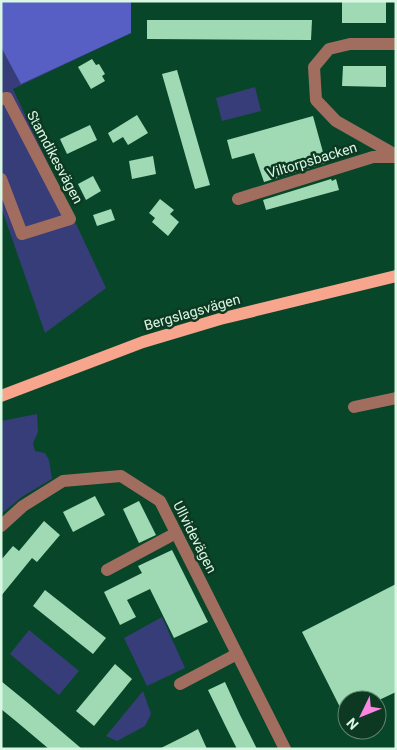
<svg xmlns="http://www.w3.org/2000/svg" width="397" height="750" font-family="Roboto,sans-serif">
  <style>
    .green { fill: #373d78 }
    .forest { fill: #575fc4 }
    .building { fill: #a0dab5 }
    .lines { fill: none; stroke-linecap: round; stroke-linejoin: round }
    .minor { stroke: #a16d5f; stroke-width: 12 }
    .major { stroke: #f8a58d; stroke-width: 12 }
    .labels { text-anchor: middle; stroke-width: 5; stroke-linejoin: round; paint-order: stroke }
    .street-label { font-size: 14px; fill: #daf7e3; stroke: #0d3922 }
  </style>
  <rect width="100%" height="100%" fill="#074628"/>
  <g class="green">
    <polygon points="1,1 131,1 131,33 13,89 106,288 45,333 1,207"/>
    <polygon points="255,87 261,111 222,121 216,98"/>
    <polygon points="37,414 38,432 33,443 35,451 45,453 49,460 52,479 23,496 1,514 1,421"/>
    <polygon points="162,617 185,668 147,686 124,638"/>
    <polygon points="29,630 79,671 59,695 10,654"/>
    <polygon points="143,691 151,714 145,726 117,741 106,736"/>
  </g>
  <polygon class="forest" points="1,1 131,1 131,33 21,84 1,47"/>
  <g class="building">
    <polygon points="342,1 386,2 386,23 342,23"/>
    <polygon points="147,20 312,20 311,40 147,39"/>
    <polygon points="92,59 96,65 99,64 105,74 102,76 105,81 91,89 78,67"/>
    <polygon points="343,66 386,66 386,87 342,86"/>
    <polygon points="177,70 210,185 195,189 162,74"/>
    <polygon points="137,115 148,133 128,145 123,137 113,143 108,133"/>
    <polygon points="313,116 326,163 264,182 254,153 232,159 227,140"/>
    <polygon points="90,125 97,140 67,154 60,139"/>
    <polygon points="153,156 156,174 132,179 129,161"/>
    <polygon points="93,176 101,191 86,200 78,184"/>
    <polygon points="331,179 332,181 336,179 339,190 266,210 263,200"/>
    <polygon points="160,199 174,210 170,214 179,222 168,236 152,222 155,218 149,213"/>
    <polygon points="111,209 115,220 97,226 93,215"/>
    <polygon points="95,496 105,515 73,532 63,512"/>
    <polygon points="139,501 156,535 139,543 123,509"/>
    <polygon points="44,521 60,535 37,562 32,558 1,596 1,560 13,546 19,551"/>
    <polygon points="172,550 208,622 174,638 150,589 127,600 136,617 120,625 104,592 142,573 138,566"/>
    <polygon points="396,584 396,692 379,700 347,700 347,721 302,632"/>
    <polygon points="45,590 106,638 93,654 33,606"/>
    <polygon points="115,664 132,679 94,726 76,711"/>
    <polygon points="1,681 28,703 82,749 49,749 17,722 1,709"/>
    <polygon points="225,682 240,715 257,749 237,749 225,725 208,690"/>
    <polygon points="198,729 207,749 159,749 187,735"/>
  </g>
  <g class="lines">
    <g class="minor">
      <polyline points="396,44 350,44 329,49 314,67 316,100 336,121 396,155"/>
      <polyline points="1,99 7,98 70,219 22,234 1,179"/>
      <polyline points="238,199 373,157 396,157"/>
      <polyline points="354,407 396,398"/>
      <polyline points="1,526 23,506 63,481 121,476 160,501 285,749"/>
      <polyline points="107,570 176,533"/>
      <polyline points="180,684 237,654"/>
    </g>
    <polyline class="major" points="1,396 143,342 220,319 396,276"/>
  </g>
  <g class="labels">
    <g class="street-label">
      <text transform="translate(55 157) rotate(62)" y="5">Stamdikesvägen</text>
      <text transform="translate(312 160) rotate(-17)" y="5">Viltorpsbacken</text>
      <text transform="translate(192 312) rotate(-16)" y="5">Bergslagsvägen</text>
      <text transform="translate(195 537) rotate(63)" y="5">Ullvidevägen</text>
    </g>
  </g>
  <rect width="397" height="750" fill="none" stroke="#daf7e3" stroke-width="5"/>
  <g transform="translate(362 715) rotate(227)"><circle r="24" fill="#0d3922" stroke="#5f856f"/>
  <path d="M0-4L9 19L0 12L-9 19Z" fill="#fd86e2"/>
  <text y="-8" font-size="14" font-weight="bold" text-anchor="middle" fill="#daf7e3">N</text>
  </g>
</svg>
